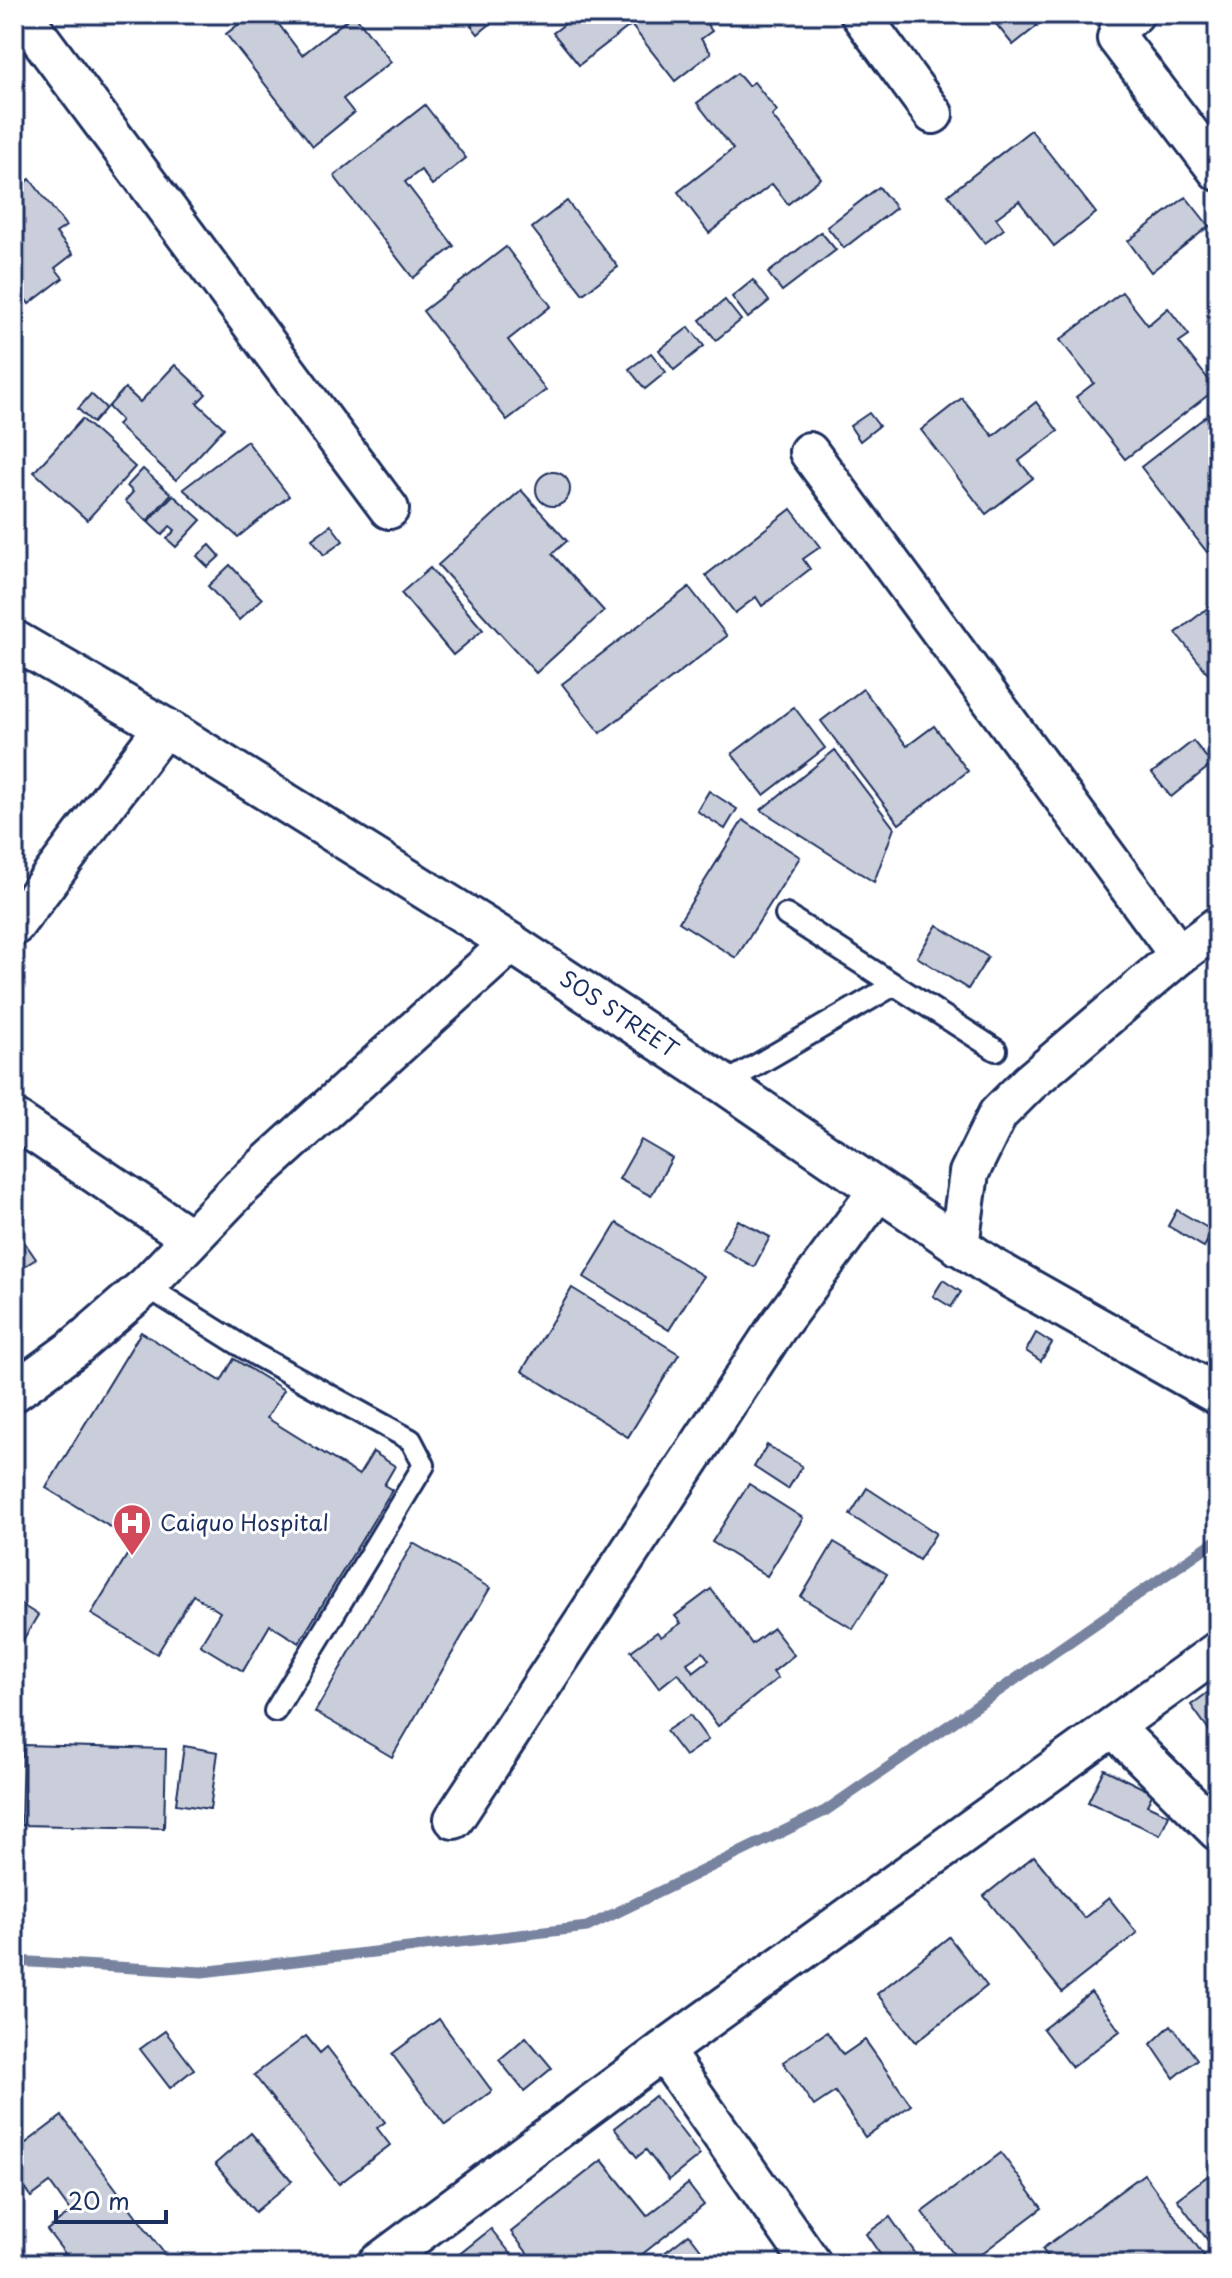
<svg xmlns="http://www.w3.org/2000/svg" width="1232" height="2278" font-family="'Playpen Sans',sans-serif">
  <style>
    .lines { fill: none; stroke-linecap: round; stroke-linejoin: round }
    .stream { stroke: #77839f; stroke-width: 11 }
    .building { fill: #caceda; stroke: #1b2f5e; stroke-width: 2; fill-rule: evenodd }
    .service-casing { stroke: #1b2f5e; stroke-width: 26 }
    .minor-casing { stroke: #1b2f5e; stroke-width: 44 }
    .service { stroke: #fff; stroke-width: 20 }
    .minor { stroke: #fff; stroke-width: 38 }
    .labels { text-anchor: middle; stroke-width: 6; stroke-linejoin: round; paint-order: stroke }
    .street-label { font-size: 22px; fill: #1b2f5e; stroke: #fff }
    .poi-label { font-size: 22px; fill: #1b2f5e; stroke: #fff; text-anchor: start }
  </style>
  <rect width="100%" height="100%" fill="#fff"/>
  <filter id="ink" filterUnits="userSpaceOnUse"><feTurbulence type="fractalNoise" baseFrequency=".0125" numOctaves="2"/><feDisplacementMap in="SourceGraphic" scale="16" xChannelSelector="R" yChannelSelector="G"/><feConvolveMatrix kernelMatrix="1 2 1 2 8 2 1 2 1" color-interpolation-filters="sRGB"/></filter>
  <g filter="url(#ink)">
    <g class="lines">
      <polyline class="stream" points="14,1961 202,1972 587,1927 825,1811 1218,1539"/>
    </g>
    <g class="building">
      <polygon points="252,14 271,14 302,55 354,14 391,62 343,99 354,113 313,146 226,34"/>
      <polygon points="485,14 498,14 500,16 478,34 471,25"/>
      <polygon points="578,14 699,14 712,31 701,39 711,53 675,81 631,25 579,65 553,33"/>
      <polygon points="988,14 1027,14 1037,26 1013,45"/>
      <polygon points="737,73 748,86 754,82 777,111 772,116 821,178 788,204 772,184 709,233 678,192 733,149 697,103"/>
      <polygon points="425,105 466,158 432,185 421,170 405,182 454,246 413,278 334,176"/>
      <polygon points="1031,130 1096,213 1054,246 1019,201 996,218 1004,229 985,243 948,195"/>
      <polygon points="30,179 66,226 56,233 73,254 55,268 63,278 29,304 17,287 14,289 14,192"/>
      <polygon points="879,187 896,208 844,248 827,227"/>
      <polygon points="1186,197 1209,226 1151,272 1128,241"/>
      <polygon points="567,201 618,267 583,294 532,228"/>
      <polygon points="821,232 836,250 782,291 768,273"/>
      <polygon points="506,247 551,306 508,340 546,390 507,420 423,311"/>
      <polygon points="753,280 769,301 748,318 732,297"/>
      <polygon points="1122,292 1148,325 1168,308 1189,335 1179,342 1216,389 1125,459 1076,397 1094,383 1060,340"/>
      <polygon points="725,300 741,320 716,340 700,320"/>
      <polygon points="689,327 704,346 674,370 659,350"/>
      <polygon points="651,353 666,372 645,389 629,369"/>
      <polygon points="175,365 206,394 197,403 224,428 176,480 117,425 121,420 108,407 125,388 140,402"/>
      <polygon points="91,394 106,408 93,423 78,409"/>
      <polygon points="962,398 993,436 1036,402 1058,431 1019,461 1033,478 986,514 921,430"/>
      <polygon points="1218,407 1218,544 1207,552 1141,467"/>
      <polygon points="869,413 879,426 860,441 850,426"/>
      <polygon points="82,419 135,467 87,520 34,472"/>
      <polygon points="247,441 289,496 238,537 183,489"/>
      <polygon points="143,469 171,494 147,521 125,501 133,492 127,486"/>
      <circle cx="553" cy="489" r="17"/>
      <polygon points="521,490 567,541 552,554 604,611 536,673 438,565"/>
      <polygon points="173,495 201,520 176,547 167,539 175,530 170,526 162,535 148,522"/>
      <polygon points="791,509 820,547 803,559 810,569 762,606 756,597 735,613 706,575"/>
      <polygon points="331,525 343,541 324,555 312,539"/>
      <polygon points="210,545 220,556 208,567 197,556"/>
      <polygon points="230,565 262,599 239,620 208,586"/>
      <polygon points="430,568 483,630 453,655 401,593"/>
      <polygon points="689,587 727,636 600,733 562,684"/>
      <polygon points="1218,600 1218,686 1176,633"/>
      <polygon points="863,689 907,746 934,726 968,771 899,824 821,721"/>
      <polygon points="794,707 825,748 764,795 732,754"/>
      <polygon points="1193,741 1212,764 1171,797 1152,773"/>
      <polygon points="835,750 894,828 874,882 761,810"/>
      <polygon points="709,791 737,809 725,829 697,811"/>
      <polygon points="743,820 800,857 736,958 679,922"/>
      <polygon points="937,925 988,957 968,989 917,957"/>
      <polygon points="641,1140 672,1158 651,1196 619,1179"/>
      <polygon points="1177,1210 1213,1231 1204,1247 1168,1226"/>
      <polygon points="738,1220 770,1237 754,1267 722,1249"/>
      <polygon points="617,1223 703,1276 669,1330 584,1277"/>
      <polygon points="14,1227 36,1259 14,1273"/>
      <polygon points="943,1280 961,1292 951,1307 933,1296"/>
      <polygon points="572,1288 679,1354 628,1437 522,1371"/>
      <polygon points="141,1332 221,1381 234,1359 284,1390 267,1418 359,1475 373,1452 395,1466 384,1485 392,1490 299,1643 270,1625 243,1671 200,1645 220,1612 193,1595 157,1654 91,1614 135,1542 46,1488"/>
      <polygon points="1036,1333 1052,1343 1041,1361 1026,1351"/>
      <polygon points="767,1445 802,1466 788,1489 754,1467"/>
      <polygon points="749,1484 803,1518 767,1576 712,1542"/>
      <polygon points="867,1488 936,1533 919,1560 850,1515"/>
      <polygon points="834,1542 887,1574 853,1629 801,1597"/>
      <polygon points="413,1543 490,1588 392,1757 315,1712"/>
      <path d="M 711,1589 L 752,1644 L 773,1628 L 794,1655 L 773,1672 L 778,1678 L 718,1726 L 678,1673 L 659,1688 L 631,1651 L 657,1632 L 661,1637 L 681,1623 L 675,1616 ZM 703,1652 L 709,1660 L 693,1672 L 687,1663 Z"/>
      <polygon points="14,1600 38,1615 14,1655"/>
      <polygon points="1218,1685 1218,1734 1214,1737 1191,1705"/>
      <polygon points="690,1715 708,1740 685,1756 666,1731"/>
      <polygon points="23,1745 166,1749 164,1828 21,1825"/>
      <polygon points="184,1746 218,1752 210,1809 176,1804"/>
      <polygon points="1104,1769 1153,1793 1147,1805 1169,1815 1160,1835 1088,1802"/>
      <polygon points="1034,1856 1084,1918 1109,1898 1137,1933 1062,1992 984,1896"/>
      <polygon points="949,1937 987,1986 916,2042 877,1994"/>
      <polygon points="1091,1992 1120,2031 1072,2067 1043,2029"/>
      <polygon points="439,2019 492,2091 445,2125 392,2054"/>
      <polygon points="1171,2025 1197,2059 1174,2078 1151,2044"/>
      <polygon points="165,2031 194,2069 170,2088 140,2049"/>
      <polygon points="827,2032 843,2055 865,2040 911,2105 865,2137 835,2092 814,2106 783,2062"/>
      <polygon points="306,2036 320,2053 327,2047 385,2122 377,2128 390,2145 339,2184 254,2075"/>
      <polygon points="526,2037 552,2068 524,2091 499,2060"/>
      <polygon points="655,2096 700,2155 669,2180 646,2150 637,2157 614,2128"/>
      <polygon points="62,2116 125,2201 172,2264 110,2264 106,2259 99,2264 73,2264 47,2230 71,2212 50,2183 31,2197 14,2174 14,2152"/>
      <polygon points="251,2133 292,2181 255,2212 215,2164"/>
      <polygon points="1001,2153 1042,2208 968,2264 961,2264 922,2212"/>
      <polygon points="602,2160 647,2216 688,2184 704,2205 630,2264 536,2264 511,2232"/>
      <polygon points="1218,2168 1218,2254 1177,2199"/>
      <polygon points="1144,2174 1210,2264 1054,2264 1042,2249"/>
      <polygon points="890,2217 923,2264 887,2264 866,2234"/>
      <polygon points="491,2229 519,2264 447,2264"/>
      <polygon points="689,2234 712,2264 650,2264"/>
    </g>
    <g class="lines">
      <g class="service-casing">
        <g id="service">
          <polyline points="786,915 996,1050"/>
          <polyline points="724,1084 894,985"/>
          <polyline points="146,1286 256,1355 411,1440 424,1465 275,1711"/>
        </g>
      </g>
      <g class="minor-casing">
        <g id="minor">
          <polyline points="22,14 389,509"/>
          <polyline points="860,14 933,114"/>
          <polyline points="1134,14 1121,25 1117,38 1218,171"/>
          <polyline points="809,452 1179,955"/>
          <polyline points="14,640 164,727 511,943 724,1084 991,1267 1218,1395"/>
          <polyline points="14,926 164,727"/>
          <polyline points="14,1119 191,1238"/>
          <polyline points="959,1246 969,1173 998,1114 1029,1083 1179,955 1218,926"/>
          <polyline points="14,1392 73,1349 146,1286 241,1187 511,943"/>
          <polyline points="1113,1727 1218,1831"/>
          <polyline points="454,1819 776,1329 878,1191"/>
          <polyline points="663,2051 812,2264"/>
          <polyline points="377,2264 663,2051 1218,1651"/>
        </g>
      </g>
      <use href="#service" class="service"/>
      <use href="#minor" class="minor"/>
    </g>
  </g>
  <defs>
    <g id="hospital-pin" transform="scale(2)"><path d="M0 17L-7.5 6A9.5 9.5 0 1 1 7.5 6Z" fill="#d1495b" stroke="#fff"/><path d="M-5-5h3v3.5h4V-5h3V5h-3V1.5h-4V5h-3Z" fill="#fff"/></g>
  </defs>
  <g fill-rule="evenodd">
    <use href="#hospital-pin" x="132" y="1523"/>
  </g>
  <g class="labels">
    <g class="street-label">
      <text transform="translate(619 1014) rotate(34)" y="8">SOS STREET</text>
    </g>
    <g class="poi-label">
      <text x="160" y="1531">Caiquo Hospital</text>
    </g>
  </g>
  <rect width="1232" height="2278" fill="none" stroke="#fff" stroke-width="48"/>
  <rect x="24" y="24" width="1184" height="2230" fill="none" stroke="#1b2f5e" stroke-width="3" filter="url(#ink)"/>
  <path d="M56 2210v12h110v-12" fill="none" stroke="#1b2f5e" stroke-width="4"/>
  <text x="68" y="2210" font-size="24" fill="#1b2f5e" stroke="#ffffff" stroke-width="6" paint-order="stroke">20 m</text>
</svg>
